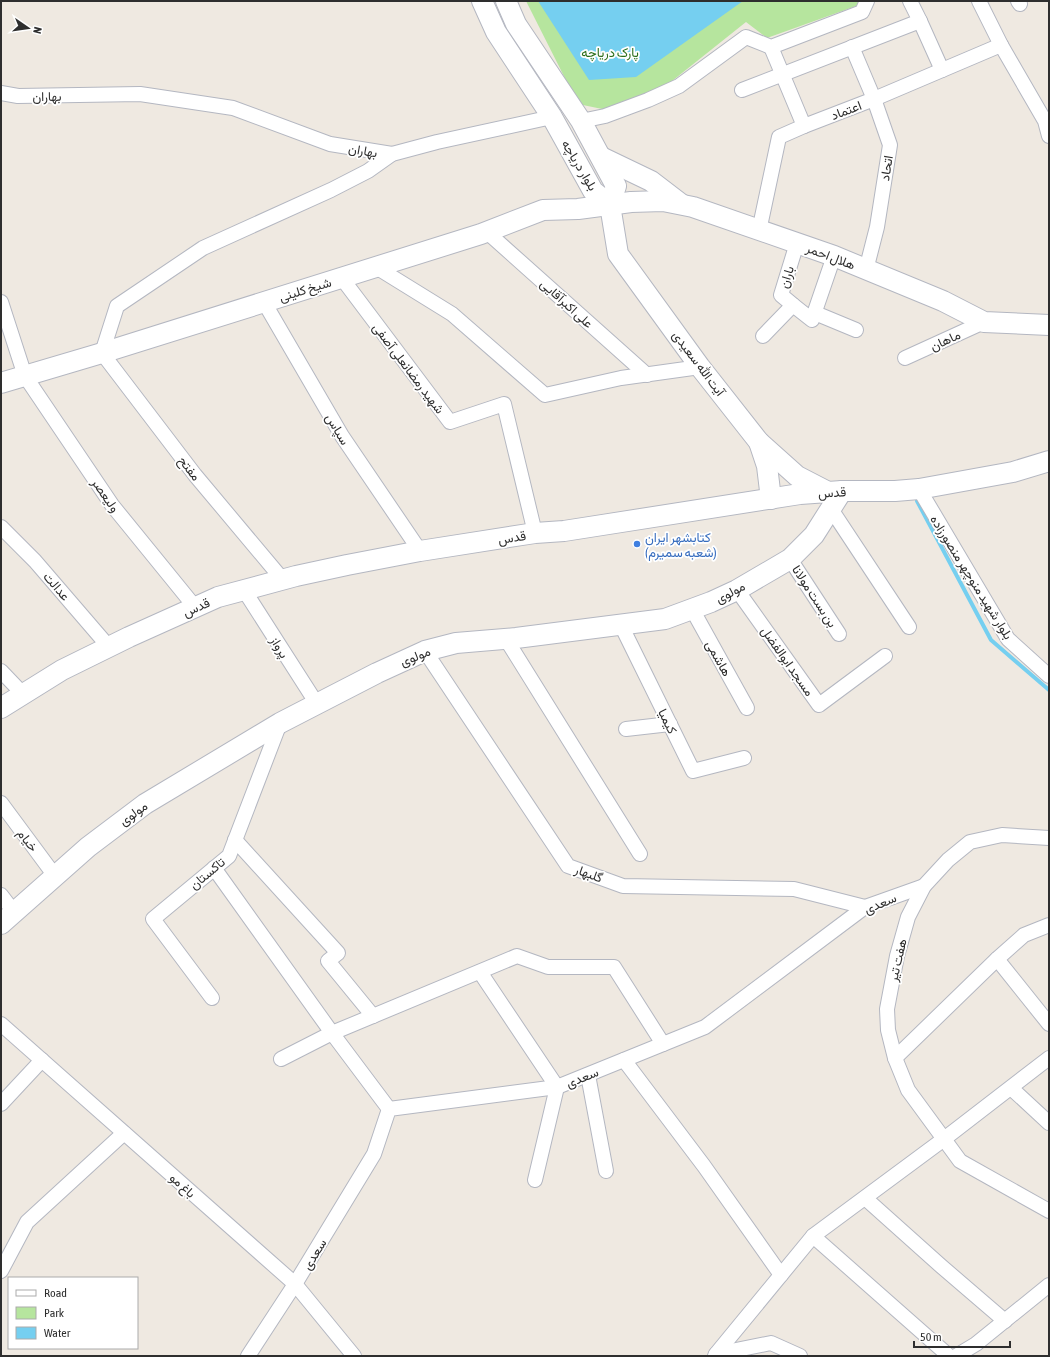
<svg xmlns="http://www.w3.org/2000/svg" width="1050" height="1357" font-family="'Asap Condensed',Vazirmatn,sans-serif">
  <style>
    .green { fill: #b6e59e }
    .water { fill: #75cff0 }
    .lines { fill: none; stroke-linecap: round; stroke-linejoin: round }
    .stream { stroke: #75cff0; stroke-width: 4 }
    .street-casing { stroke: #b4b7c1; stroke-width: 16 }
    .secondary-casing { stroke: #b4b7c1; stroke-width: 22 }
    .street { stroke: #fff; stroke-width: 14 }
    .secondary { stroke: #fff; stroke-width: 20 }
    .shop-dot { fill: #3f7fe0; stroke: #fff; stroke-width: 1.5 }
    .labels { text-anchor: middle; stroke-width: 3.5; stroke-linejoin: round; paint-order: stroke }
    .park-label { font-size: 13px; fill: #2c6e1b; stroke: #fff }
    .street-label { font-size: 13px; fill: #2e2e2e; stroke: #fff }
    .shop-label { font-size: 13px; fill: #366cbe; stroke: #fff; text-anchor: start }
  </style>
  <rect width="100%" height="100%" fill="#efe9e1"/>
  <polygon class="green" points="526,1 861,1 859,5 767,38 746,22 667,85 607,110 578,104"/>
  <polygon class="water" points="538,1 743,1 636,77 589,80"/>
  <g class="lines">
    <polyline class="stream" points="917,501 991,640 1049,690"/>
    <g class="street-casing">
      <g id="street">
        <polyline points="910,1 920,21 942,70"/>
        <polyline points="979,1 1001,45 1045,121 1049,136"/>
        <polyline points="1018,1 1020,4"/>
        <polyline points="771,47 804,126"/>
        <polyline points="852,47 874,99 890,145 877,227 866,270"/>
        <polyline points="742,90 920,21"/>
        <polyline points="1,93 18,96 140,94 233,108 330,144 392,154"/>
        <polyline points="581,121 605,116 648,100 679,86 746,37 771,47 862,12 867,1"/>
        <polyline points="759,231 779,137 804,126 874,99 1001,45"/>
        <polyline points="487,232 647,375"/>
        <polyline points="376,267 452,314 545,395 621,378 700,367"/>
        <polyline points="341,277 450,422 504,404 535,533"/>
        <polyline points="1,302 25,376 112,505 195,607"/>
        <polyline points="264,302 342,436 420,551"/>
        <polyline points="793,305 781,295 797,243"/>
        <polyline points="815,313 856,330"/>
        <polyline points="763,336 793,305 812,320 834,256"/>
        <polyline points="905,358 984,322"/>
        <polyline points="919,489 1008,639 1049,676"/>
        <polyline points="831,509 909,627"/>
        <polyline points="1,527 35,561 109,647"/>
        <polyline points="790,559 839,634"/>
        <polyline points="283,580 195,475 102,353 117,306 203,248 331,190 368,171 392,154 437,142 552,117"/>
        <polyline points="244,590 317,704"/>
        <polyline points="737,590 819,705 885,656"/>
        <polyline points="692,609 747,708"/>
        <polyline points="621,625 693,771 744,758"/>
        <polyline points="506,639 640,854"/>
        <polyline points="425,651 568,866 623,886 794,889 865,907"/>
        <polyline points="1,671 23,694"/>
        <polyline points="626,729 670,724"/>
        <polyline points="1,803 55,876"/>
        <polyline points="1049,838 1002,835 970,842 948,860 924,886 908,917 897,956 887,1009 888,1030 895,1058 908,1090 960,1161 1049,1211"/>
        <polyline points="235,840 338,953 328,961 373,1016"/>
        <polyline points="214,868 332,1033 389,1109"/>
        <polyline points="1,895 14,912"/>
        <polyline points="997,959 1049,1024"/>
        <polyline points="480,972 557,1087 535,1180"/>
        <polyline points="212,998 153,919 229,856 280,723"/>
        <polyline points="1,1024 295,1284 354,1356"/>
        <polyline points="895,1058 997,959 1024,935 1049,925"/>
        <polyline points="281,1059 332,1033 517,956 548,967 614,967 663,1044"/>
        <polyline points="624,1060 704,1166 781,1275"/>
        <polyline points="588,1075 606,1171"/>
        <polyline points="1011,1088 1049,1123"/>
        <polyline points="1,1104 42,1060"/>
        <polyline points="865,1198 941,1266 1005,1321"/>
        <polyline points="813,1236 949,1356"/>
        <polyline points="1,1271 27,1222 124,1133"/>
        <polyline points="716,1354 813,1236 944,1139 1049,1058"/>
        <polyline points="248,1356 295,1284 374,1154 389,1109 557,1087 705,1027 865,907 924,886"/>
        <polyline points="715,1356 716,1354 771,1343 800,1356"/>
        <polyline points="956,1356 976,1344 1049,1285"/>
      </g>
    </g>
    <g class="secondary-casing">
      <g id="secondary">
        <polyline points="482,1 496,32 552,117 593,191 610,205"/>
        <polyline points="506,1 516,24 581,121 616,186 610,205 618,254 700,367 759,442 797,476 828,492"/>
        <polyline points="601,157 651,181 681,204"/>
        <polyline points="1,383 102,353 481,234 543,210 578,209 631,202 663,201 693,207 834,256 943,301 984,322 1049,325"/>
        <polyline points="759,442 767,466 771,499"/>
        <polyline points="1,708 62,670 129,637 218,597 296,576 347,565 420,551 535,533 564,531 800,494 842,491 895,491 919,489 1013,472 1049,461"/>
        <polyline points="1,924 88,847 145,804 280,723 377,673 425,651 456,643 516,638 665,619 711,602 737,590 790,559 814,535 842,491"/>
      </g>
    </g>
    <use href="#street" class="street"/>
    <use href="#secondary" class="secondary"/>
  </g>
  <circle class="shop-dot" cx="637" cy="544" r="4"/>
  <g class="labels">
    <g class="park-label">
      <text x="610" y="57">پارک دریاچه</text>
    </g>
    <g class="street-label">
      <text transform="translate(47 96) rotate(-1)" y="5">بهاران</text>
      <text transform="translate(846 110) rotate(-21)" y="5">اعتماد</text>
      <text transform="translate(363 150) rotate(10)" y="5">بهاران</text>
      <text transform="translate(580 165) rotate(59)" y="5">بلوار دریاچه</text>
      <text transform="translate(886 168) rotate(-81)" y="5">اتحاد</text>
      <text transform="translate(831 256) rotate(21)" y="5">هلال احمر</text>
      <text transform="translate(786 277) rotate(-73)" y="5">باران</text>
      <text transform="translate(305 289) rotate(-17)" y="5">شیخ کلینی</text>
      <text transform="translate(567 303) rotate(42)" y="5">علی اکبرآقایی</text>
      <text transform="translate(945 340) rotate(-25)" y="5">ماهان</text>
      <text transform="translate(699 363) rotate(53)" y="5">آیت الله سعیدی</text>
      <text transform="translate(409 368) rotate(53)" y="5">شهید رمضانعلی آصفی</text>
      <text transform="translate(338 429) rotate(59)" y="5">سپاس</text>
      <text transform="translate(190 468) rotate(52)" y="5">مفتح</text>
      <text transform="translate(832 492) rotate(-3)" y="5">قدس</text>
      <text transform="translate(106 495) rotate(55)" y="5">ولیعصر</text>
      <text transform="translate(512 537) rotate(-9)" y="5">قدس</text>
      <text transform="translate(972 577) rotate(58)" y="5">بلوار شهید منوچهر منصورزاده</text>
      <text transform="translate(57 586) rotate(49)" y="5">عدالت</text>
      <text transform="translate(730 592) rotate(-28)" y="5">مولوی</text>
      <text transform="translate(815 596) rotate(57)" y="5">بن بست مولانا</text>
      <text transform="translate(196 607) rotate(-24)" y="5">قدس</text>
      <text transform="translate(280 647) rotate(58)" y="5">پرواز</text>
      <text transform="translate(415 656) rotate(-22)" y="5">مولوی</text>
      <text transform="translate(719 658) rotate(61)" y="5">هاشمی</text>
      <text transform="translate(788 661) rotate(55)" y="5">مسجد ابوالفضل</text>
      <text transform="translate(668 721) rotate(64)" y="5">کیمیا</text>
      <text transform="translate(133 813) rotate(-36)" y="5">مولوی</text>
      <text transform="translate(28 840) rotate(53)" y="5">خیام</text>
      <text transform="translate(207 873) rotate(-40)" y="5">تاکستان</text>
      <text transform="translate(589 873) rotate(20)" y="5">گلبهار</text>
      <text transform="translate(880 903) rotate(-23)" y="5">سعدی</text>
      <text transform="translate(897 960) rotate(-77)" y="5">هفت تیر</text>
      <text transform="translate(582 1077) rotate(-22)" y="5">سعدی</text>
      <text transform="translate(183 1185) rotate(42)" y="5">باغ مو</text>
      <text transform="translate(314 1254) rotate(-59)" y="5">سعدی</text>
    </g>
    <g class="shop-label">
      <text x="645" y="542">کتابشهر ایران<tspan x="645" dy="15">(شعبه سمیرم)</tspan></text>
    </g>
  </g>
  <rect width="1050" height="1357" fill="none" stroke="#2e2e2e" stroke-width="4"/>
  <rect x="8" y="1277" width="130" height="72" fill="#ffffff" stroke="#ababab"/>
  <rect x="16" y="1290" width="20" height="6" fill="#ffffff" stroke="#ababab"/>
  <text x="44" y="1297" font-size="12" fill="#2e2e2e">Road</text>
  <rect x="16" y="1307" width="20" height="12" fill="#b6e59e" stroke="#ababab"/>
  <text x="44" y="1317" font-size="12" fill="#2e2e2e">Park</text>
  <rect x="16" y="1327" width="20" height="12" fill="#75cff0" stroke="#ababab"/>
  <text x="44" y="1337" font-size="12" fill="#2e2e2e">Water</text>
  <g transform="translate(28 28) rotate(103)" stroke="#ffffff" stroke-width="3" paint-order="stroke">
  <path d="M0-3L7 15L0 10L-7 15Z" fill="#2e2e2e"/>
  <text y="-6" font-size="11" font-weight="bold" text-anchor="middle" fill="#2e2e2e">N</text>
  </g>
  <path d="M914 1341v6h96v-6" fill="none" stroke="#2e2e2e" stroke-width="2"/>
  <text x="920" y="1341" font-size="12" fill="#2e2e2e" stroke="#ffffff" stroke-width="3" paint-order="stroke">50 m</text>
</svg>
